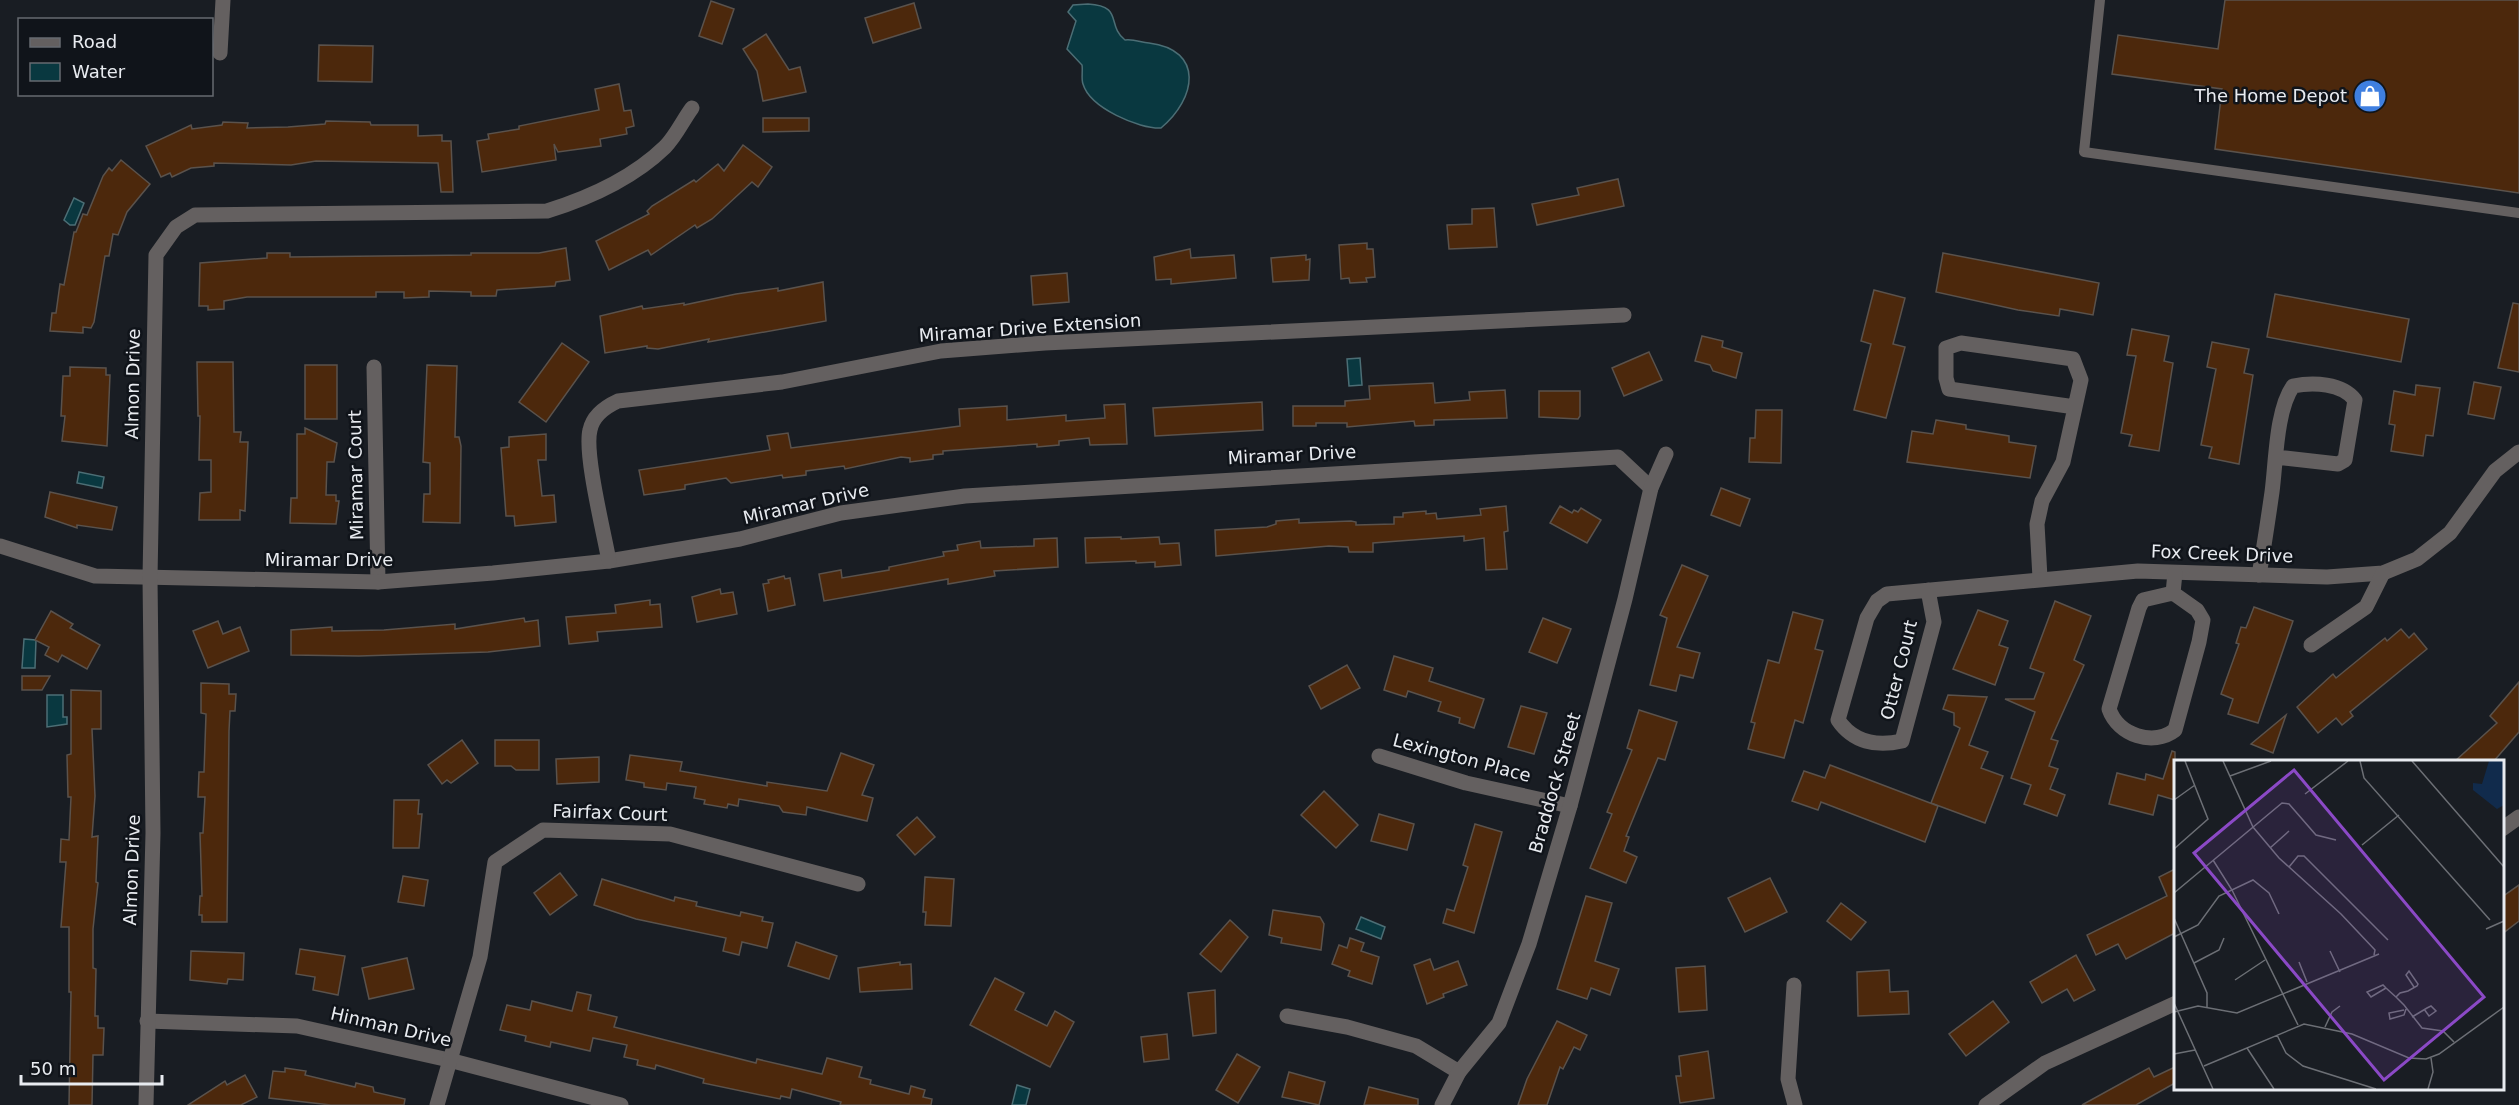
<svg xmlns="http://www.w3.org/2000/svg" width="2519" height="1105" font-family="'DejaVu Sans',sans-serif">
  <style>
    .water { fill: #093840; stroke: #4c6e75; stroke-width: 1.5 }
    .building { fill: #4c280c; stroke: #5a524c; stroke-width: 1.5 }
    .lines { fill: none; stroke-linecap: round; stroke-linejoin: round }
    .service { stroke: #646060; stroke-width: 10 }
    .minor { stroke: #646060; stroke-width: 15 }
    .labels { text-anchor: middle; stroke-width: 5; stroke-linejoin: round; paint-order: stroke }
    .poi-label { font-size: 18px; fill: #e8ebf0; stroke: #10141a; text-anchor: end }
    .street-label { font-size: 18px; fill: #e8ebf0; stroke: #10141a }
    .inset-road { fill: none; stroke: #6c6f75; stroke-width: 1.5 }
    .view { fill: #8b49c6; fill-opacity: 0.15; stroke: #8b49c6; stroke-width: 3 }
    .inset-edge { fill: none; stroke: #e8ebf0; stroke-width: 3 }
  </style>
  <rect width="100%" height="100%" fill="#191d23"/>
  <g class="water">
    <path d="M 1088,4 C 1124,6 1106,25 1125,40 C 1134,39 1140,42 1149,43 C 1205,50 1196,99 1161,128 C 1139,129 1090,108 1083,84 C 1081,79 1083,70 1082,65 L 1067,49 L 1076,21 L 1068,12 L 1073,5 Z"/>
    <polygon points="74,198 84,203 75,225 70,225 64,220"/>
    <polygon points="1360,358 1362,385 1349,386 1347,359"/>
    <polygon points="79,472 104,477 102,488 77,483"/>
    <polygon points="24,639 36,640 35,668 22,668"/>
    <polygon points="47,695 63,695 63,717 67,717 67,724 47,727"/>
    <polygon points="1361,917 1385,927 1381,939 1356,929"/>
    <polygon points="1017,1085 1030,1089 1026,1105 1012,1105"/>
  </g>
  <g class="building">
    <polygon points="2225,0 2519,0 2519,193 2215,149 2222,89 2112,74 2118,35 2218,49"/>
    <polygon points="711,1 734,9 722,44 699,36"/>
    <polygon points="914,3 921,28 873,43 865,18"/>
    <polygon points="766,34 789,70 800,67 806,92 763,101 757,71 743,49"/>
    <polygon points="319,45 373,46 372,82 318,81"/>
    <polygon points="619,84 624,111 631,110 634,126 626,128 627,134 600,139 601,146 558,152 554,144 556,160 482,172 477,141 489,139 488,134 519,129 519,126 599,110 595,89"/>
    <polygon points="763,118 809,118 809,131 763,132"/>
    <polygon points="326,121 370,122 371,125 418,125 418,136 442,135 442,141 451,141 453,192 441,192 438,163 316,161 291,165 214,163 214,166 191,168 172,177 170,173 161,177 146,146 191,125 192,129 222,125 223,122 248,123 247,128 288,127 325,124"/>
    <polygon points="743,145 772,167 758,187 752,182 712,219 697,228 695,225 651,255 648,250 609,270 596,241 649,214 647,211 652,206 694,180 696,182 718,164 724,171"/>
    <polygon points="121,160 150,184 127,212 118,235 113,234 109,256 105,256 94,322 91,328 83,327 83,333 50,331 52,313 56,313 60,284 64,285 74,232 76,232 83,214 87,215 103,176 109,168 112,171"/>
    <polygon points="1618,179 1624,206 1537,225 1532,204 1579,195 1577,188"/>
    <polygon points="1494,208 1497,247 1449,249 1447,225 1472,224 1472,209"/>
    <polygon points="1367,243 1367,249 1373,249 1375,277 1366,278 1367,282 1350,283 1349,278 1341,279 1339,245"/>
    <polygon points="566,248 570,280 556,282 555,286 497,290 496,296 471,296 471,292 429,291 429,297 404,298 404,292 376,292 376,297 247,297 224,301 224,309 208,310 208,306 199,306 200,263 267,258 267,253 290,253 290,257 471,255 471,253 539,253"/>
    <polygon points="1190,249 1191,258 1234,255 1236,278 1171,284 1171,279 1156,280 1154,257"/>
    <polygon points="1943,253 2099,283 2093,315 2060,309 2059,316 2018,310 1936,292"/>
    <polygon points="1306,255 1306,260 1310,259 1309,280 1273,282 1271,258"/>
    <polygon points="1067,273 1069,302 1033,305 1031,276"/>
    <polygon points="823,282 826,321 708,342 709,339 658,349 647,348 647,346 605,353 600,316 642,306 643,309 684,303 684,305 736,294 778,288 778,291"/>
    <polygon points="1874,290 1905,298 1893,344 1905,347 1886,418 1854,410 1871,344 1861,341"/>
    <polygon points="2275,294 2409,319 2401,362 2267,337"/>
    <polygon points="2513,303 2519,304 2519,372 2498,368"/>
    <polygon points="2132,329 2169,336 2164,361 2173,363 2159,451 2129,446 2132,435 2121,433 2136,356 2127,355"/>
    <polygon points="1702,336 1723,341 1722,347 1742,353 1736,378 1713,371 1710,365 1695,361"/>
    <polygon points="2212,342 2249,349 2244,373 2253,375 2239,464 2209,458 2212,447 2201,445 2216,369 2207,367"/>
    <polygon points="562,343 589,362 546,422 519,402"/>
    <polygon points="1649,352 1662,380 1624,396 1612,368"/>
    <polygon points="197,362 233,362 234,432 241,432 240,442 248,442 245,511 240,510 240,520 199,520 200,493 211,492 211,460 199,460 200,416 198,416"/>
    <rect x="305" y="365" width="32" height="54"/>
    <polygon points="427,365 457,366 455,437 459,437 461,446 460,523 423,522 424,494 430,494 430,463 423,462"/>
    <polygon points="70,367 106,368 106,375 110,375 107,446 62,441 65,416 61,416 63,376 70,376"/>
    <polygon points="2474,382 2501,387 2494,419 2468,414"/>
    <polygon points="1433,383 1435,403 1470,400 1469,392 1505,390 1507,418 1434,420 1434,425 1415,426 1414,421 1347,427 1347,423 1316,423 1316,426 1293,426 1293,406 1345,406 1345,401 1370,399 1369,386"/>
    <polygon points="2416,385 2440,388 2433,436 2426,435 2423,456 2391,451 2395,425 2389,424 2394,391 2415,395"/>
    <polygon points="1539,391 1580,391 1580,416 1578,419 1539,417"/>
    <polygon points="1262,402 1263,430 1155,436 1153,408"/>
    <polygon points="1125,404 1127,444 1090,445 1089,438 1059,441 1059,445 1037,447 1037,444 943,451 943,454 933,455 933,459 910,462 910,458 901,457 845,469 844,466 806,471 806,475 783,478 782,475 731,483 726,478 685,485 685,489 644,495 639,470 770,450 767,436 788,433 791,448 960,426 959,409 1007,406 1007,420 1066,415 1066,421 1105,418 1104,405"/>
    <polygon points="1756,410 1782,410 1781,463 1749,462 1750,438 1755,438"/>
    <polygon points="1936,420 1966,425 1966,429 2009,436 2009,442 2036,446 2030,478 1907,462 1912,431 1933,434"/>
    <polygon points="305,428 337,443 334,462 327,462 326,495 336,495 336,501 339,501 336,524 290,523 291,498 297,498 297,434 305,434"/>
    <polygon points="546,434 546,460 538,460 542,496 554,495 556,522 515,526 514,516 506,516 501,448 509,447 509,437"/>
    <polygon points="1721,488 1750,499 1740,526 1711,515"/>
    <polygon points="50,492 117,507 112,530 77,525 77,528 45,517"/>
    <polygon points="1506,506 1508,531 1504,532 1507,569 1486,570 1484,538 1464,541 1464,536 1373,543 1373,552 1349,552 1348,547 1329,546 1216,556 1215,530 1267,527 1276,524 1276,521 1299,519 1299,523 1351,521 1356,522 1356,525 1394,524 1394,517 1403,517 1403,513 1426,511 1426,514 1436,513 1437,519 1481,515 1480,509"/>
    <polygon points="1560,506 1572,513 1574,510 1578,512 1581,508 1601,520 1587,543 1550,523"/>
    <polygon points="1121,537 1121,539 1159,537 1160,544 1179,543 1181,565 1155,567 1155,562 1136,563 1136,561 1086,563 1085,538"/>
    <polygon points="1057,538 1058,567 994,571 995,576 948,584 948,579 824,601 819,574 841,570 842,578 889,570 889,567 944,556 943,552 958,550 957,545 980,541 981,548 1034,546 1034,539"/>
    <polygon points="1682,565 1708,576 1677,647 1700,653 1693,678 1680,675 1676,691 1650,685 1667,618 1660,615"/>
    <polygon points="784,576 785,579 790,578 795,605 768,611 763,584 769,583 768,580"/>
    <polygon points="720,589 721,594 733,592 737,614 697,622 692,597"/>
    <polygon points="650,600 650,605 660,604 662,627 597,632 598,641 569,644 566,617 616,613 615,605"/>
    <polygon points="2055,601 2091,616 2074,660 2084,665 2051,739 2058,741 2049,766 2058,769 2050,789 2065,795 2057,816 2024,804 2031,785 2011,778 2035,712 2005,699 2034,699 2044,673 2030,668"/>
    <polygon points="2254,607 2293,621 2258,723 2228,714 2233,699 2221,694 2239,644 2236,643 2241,627 2246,628"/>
    <polygon points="1978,610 2008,621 1999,645 2008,648 1995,685 1953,669"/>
    <polygon points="51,611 73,624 70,628 100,645 87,669 62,655 58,662 45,655 49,647 35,640"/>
    <polygon points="1793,612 1823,620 1815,649 1823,651 1803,723 1795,720 1784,758 1748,749 1755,723 1751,722 1768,660 1779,663"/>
    <polygon points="524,618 525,622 538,620 540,646 488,652 359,656 291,655 291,630 332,627 332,631 384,630 455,624 455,629"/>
    <polygon points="1543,618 1571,629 1557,663 1529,652"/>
    <polygon points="218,621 223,634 240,627 249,651 208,668 193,631"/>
    <polygon points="2401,629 2409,638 2414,633 2427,649 2350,712 2353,716 2342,725 2336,718 2318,733 2297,707 2333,674 2336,678 2385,638 2387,641"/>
    <polygon points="1394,656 1433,668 1429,681 1484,699 1474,728 1459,723 1460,718 1438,711 1441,702 1408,691 1406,697 1384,690"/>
    <polygon points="1347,665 1360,688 1321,709 1309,686"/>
    <polygon points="22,676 50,676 42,690 22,690"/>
    <polygon points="2519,682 2519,732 2493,762 2454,762 2497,723 2490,716"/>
    <polygon points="201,683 229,684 229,694 236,694 235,711 230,711 229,731 227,922 202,922 202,915 199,915 200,896 202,896 200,833 203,833 205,797 198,797 199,772 204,772 206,714 201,713"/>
    <polygon points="71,690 101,691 101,729 92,729 95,796 92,837 98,836 96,882 98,883 93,929 93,968 96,969 95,1016 98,1016 98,1028 104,1028 103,1055 93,1055 92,1105 69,1105 71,992 69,992 69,927 61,927 66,862 60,862 61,839 69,840 71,797 68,797 67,755 71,754"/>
    <polygon points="1948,695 1987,697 1969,745 1988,752 1981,768 2003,776 1985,823 1931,803 1960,728 1954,725 1954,713 1943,709"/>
    <polygon points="1521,706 1547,713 1534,754 1508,747"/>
    <polygon points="1639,710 1677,722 1665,760 1658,758 1626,836 1629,837 1624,851 1637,857 1626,883 1590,868 1612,814 1607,812 1632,750 1627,748"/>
    <polygon points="2286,715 2273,753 2251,744"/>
    <polygon points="462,740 478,763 451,783 447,780 442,784 428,765"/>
    <polygon points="495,740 539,740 539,770 516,770 511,766 495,766"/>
    <polygon points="2172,751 2175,752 2175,800 2158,795 2153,815 2109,804 2117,773 2145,780 2146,774 2163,779"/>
    <polygon points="841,753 874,765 862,795 873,798 867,821 807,807 806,815 783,812 779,806 739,799 738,806 728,804 727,808 704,804 705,800 694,798 696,787 667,783 666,790 644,787 644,783 626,780 630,755 682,762 680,771 767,786 767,782 827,791"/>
    <polygon points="599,757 599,782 557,784 556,759"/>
    <polygon points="1830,765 1938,806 1925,842 1821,802 1818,810 1792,801 1804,771 1825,778"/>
    <polygon points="1324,791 1358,825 1336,848 1301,815"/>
    <polygon points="394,800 419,800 418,814 422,814 419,848 393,848"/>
    <polygon points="1379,814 1414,824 1407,850 1371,841"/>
    <polygon points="917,817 935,837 915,855 897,835"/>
    <polygon points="1475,824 1502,832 1474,933 1443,923 1447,909 1454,911 1468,867 1463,865"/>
    <polygon points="2175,869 2175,933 2126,959 2118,944 2096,955 2087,935 2167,896 2159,877"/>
    <polygon points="560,873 577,895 550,915 534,893"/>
    <polygon points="403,876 428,880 424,906 398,902"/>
    <polygon points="925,877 954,879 951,926 925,925 926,912 923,912"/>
    <polygon points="1770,878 1787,912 1745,932 1728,898"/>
    <polygon points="602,879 674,901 675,897 697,902 696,906 740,916 741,912 763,917 762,921 773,923 767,948 742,942 739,955 723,951 726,938 636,919 594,905"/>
    <polygon points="2519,885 2519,921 2502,934 2502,897"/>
    <polygon points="1586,896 1612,903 1595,961 1619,969 1610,995 1591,988 1587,999 1557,989"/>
    <polygon points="1841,903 1866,922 1851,940 1827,921"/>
    <polygon points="1273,910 1320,917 1324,924 1321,950 1281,943 1282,938 1269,935"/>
    <polygon points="1230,920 1248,937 1221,972 1200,954"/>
    <polygon points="1350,938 1364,943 1361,951 1379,957 1372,984 1348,976 1350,971 1332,964 1339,945 1347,948"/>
    <polygon points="796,942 837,956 829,979 788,966"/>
    <polygon points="300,949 345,956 338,995 313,990 315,977 296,974"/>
    <polygon points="191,951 244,953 243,980 228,979 227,984 190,980"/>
    <polygon points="2076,955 2095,990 2074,1001 2067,989 2042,1003 2030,982"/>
    <polygon points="407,958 414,989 369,999 362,968"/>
    <polygon points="1430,959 1434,970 1458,961 1467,985 1443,994 1444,997 1427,1004 1414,965"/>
    <polygon points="900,962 900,965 911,964 912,989 860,992 858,968"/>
    <polygon points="1705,966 1707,1010 1679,1012 1676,968"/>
    <polygon points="1889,970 1890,992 1908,991 1909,1014 1858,1016 1857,972"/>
    <polygon points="995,978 1024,993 1015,1010 1047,1026 1055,1011 1074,1022 1050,1067 970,1025"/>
    <polygon points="1215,990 1216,1033 1193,1036 1188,993"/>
    <polygon points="577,992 591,995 588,1010 617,1017 614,1027 756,1063 757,1059 822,1074 827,1058 862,1067 859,1077 871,1080 870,1084 909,1094 911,1086 925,1090 923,1097 932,1099 931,1105 840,1105 841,1102 792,1089 790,1098 781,1096 780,1099 703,1083 704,1079 656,1065 655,1069 637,1065 638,1060 624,1057 627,1045 593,1038 590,1051 551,1042 550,1047 525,1041 526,1036 500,1030 507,1005 530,1010 532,1001 572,1011"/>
    <polygon points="1993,1001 2009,1022 1966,1056 1949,1034"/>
    <polygon points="1557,1021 1587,1035 1580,1050 1574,1047 1563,1069 1560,1067 1547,1105 1518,1105 1527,1079"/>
    <polygon points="1167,1034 1169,1059 1144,1062 1141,1037"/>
    <polygon points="1708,1051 1714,1098 1680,1103 1676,1076 1681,1076 1679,1056"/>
    <polygon points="1237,1054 1260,1067 1238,1103 1216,1090"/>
    <polygon points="2175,1067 2175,1083 2136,1105 2082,1105 2149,1068 2154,1077"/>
    <polygon points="285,1068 306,1071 305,1075 355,1087 356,1083 373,1087 374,1092 405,1099 404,1105 331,1105 269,1098 273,1071 285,1072"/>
    <polygon points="1289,1072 1325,1082 1319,1105 1282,1097"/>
    <polygon points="245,1075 257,1097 241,1105 188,1105 225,1081 227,1085"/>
    <polygon points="1369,1087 1418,1099 1418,1105 1364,1105"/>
  </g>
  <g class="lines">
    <polyline class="service" points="2100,0 2084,152 2519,213"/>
    <g class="minor">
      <polyline points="220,53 223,0"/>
      <polyline points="374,367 378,582"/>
      <polyline points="0,546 95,576 378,582 493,573 609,561 740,539 841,513 965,496 1618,457 1651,488"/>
      <path d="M 609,561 C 604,533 584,453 590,430 C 593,415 605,407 618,401 L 782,382 L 941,351 L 1045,343 L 1624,315"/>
      <path d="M 2259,575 C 2264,547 2268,520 2272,492 C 2276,462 2276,410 2293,386 C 2313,382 2342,383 2355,400 L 2345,460 L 2338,464 L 2276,457"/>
      <polyline points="2040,578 2037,524 2042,501 2063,462 2081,380 2073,359 1961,343 1946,348 1946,378 1949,389 2075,407"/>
      <path d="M 1928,590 L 1934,622 L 1902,741 C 1876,747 1853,742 1838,720 L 1867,618 L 1877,601 L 1887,594 L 2138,571 L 2327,577 L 2383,573 L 2417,559 L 2450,533 L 2495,471 L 2519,452"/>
      <path d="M 2173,593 L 2143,600 L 2139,608 L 2109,709 C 2118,735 2153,747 2175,730 L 2199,642 L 2203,620 L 2197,610 L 2173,593 L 2175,573"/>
      <polyline points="2311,645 2366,607 2383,573"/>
      <polyline points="1379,756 1466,783 1570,806"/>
      <polyline points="2502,829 2519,817"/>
      <polyline points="1794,985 1788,1079 1795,1105"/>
      <polyline points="1287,1016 1347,1027 1416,1046 1459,1072"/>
      <polyline points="147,1021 297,1026 449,1060 621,1105"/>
      <path d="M 146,1105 L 153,833 L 150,578 L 156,255 L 176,227 L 195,215 L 547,211 C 589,198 633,178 665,147 C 676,136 683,120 692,108"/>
      <polyline points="437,1105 480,957 495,862 543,830 670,834 858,884"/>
      <polyline points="1442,1105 1459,1072 1499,1023 1529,944 1570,806 1625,599 1651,488 1666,454"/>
      <polyline points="1986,1105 2045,1063 2176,1003"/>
    </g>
  </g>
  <defs>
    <g id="shop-disc" transform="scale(1.725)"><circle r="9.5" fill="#3f7fe0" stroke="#10141a"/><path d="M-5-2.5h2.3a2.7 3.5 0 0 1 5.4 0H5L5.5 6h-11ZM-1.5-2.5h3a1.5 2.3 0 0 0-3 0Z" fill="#fff"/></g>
  </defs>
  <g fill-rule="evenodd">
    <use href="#shop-disc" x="2370" y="96"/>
  </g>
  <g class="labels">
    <g class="poi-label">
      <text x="2347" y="102">The Home Depot</text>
    </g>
    <g class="street-label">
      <text transform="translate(1030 328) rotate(-4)" y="6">Miramar Drive Extension</text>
      <text transform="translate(133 384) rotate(-89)" y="6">Almon Drive</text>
      <text transform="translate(1292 455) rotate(-3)" y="6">Miramar Drive</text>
      <text transform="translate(356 475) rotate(-91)" y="6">Miramar Court</text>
      <text transform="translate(806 504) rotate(-13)" y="6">Miramar Drive</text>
      <text transform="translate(2222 554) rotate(2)" y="6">Fox Creek Drive</text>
      <text x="329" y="566">Miramar Drive</text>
      <text transform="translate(1899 670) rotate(-76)" y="6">Otter Court</text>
      <text transform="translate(1462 758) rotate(15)" y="6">Lexington Place</text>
      <text transform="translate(1555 783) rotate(-74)" y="6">Braddock Street</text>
      <text transform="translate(610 813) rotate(2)" y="6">Fairfax Court</text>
      <text transform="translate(132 870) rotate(-88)" y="6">Almon Drive</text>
      <text transform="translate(391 1027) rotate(13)" y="6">Hinman Drive</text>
    </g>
  </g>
  <g transform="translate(2174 760)">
    <rect width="330" height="330" fill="#191d23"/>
    <path d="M 315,1 L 330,1 L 330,45 L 323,49 L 299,30 L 299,23 L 308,24 Z" fill="#112b4c"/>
    <path class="inset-road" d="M 49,1 L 79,67 L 105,98 L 167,154 L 201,190 L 200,195M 186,1 L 190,18 L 316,160M 238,1 L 330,107M 56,16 L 97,1M 131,34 L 174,1M 0,40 L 21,25M 188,85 L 225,55M 96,88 L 115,71M 0,89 L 34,59 L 11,1M 39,100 L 58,130 L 124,265M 115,107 L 124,96 L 130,96 L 214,180M 0,133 L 108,43 L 115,44 L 142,75 L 162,80M 0,158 L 33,233 L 33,247M 312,169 L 330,161M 0,177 L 24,165 L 45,136 L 79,120 L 95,133 L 105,154M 156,191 L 166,212M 125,202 L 133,222M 20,203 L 45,190 L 50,178M 61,220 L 91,200M 212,228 L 197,237 L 193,232 L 209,225 L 212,228 L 223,238 L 230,245 L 248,268 L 269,271 L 280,282M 222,237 L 226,233 L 234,231 L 243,226 L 244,224 L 235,211 L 232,215 L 240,227M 0,243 L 39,329M 230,250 L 215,253 L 216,259 L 230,255 L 232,249M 0,252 L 24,246 L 63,253 L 205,194M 238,257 L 253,248 L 257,246 L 262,251 L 255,256 L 250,249M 151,267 L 158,252 L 166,246M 103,275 L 112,293 L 129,306 L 202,329M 73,288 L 100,329M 0,294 L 21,290M 30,306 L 130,264 L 178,274 L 235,298 L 252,299 L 265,294 L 330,247M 254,329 L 259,312 L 257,298"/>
    <path class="view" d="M 120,10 L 310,237 L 210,320 L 20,93 Z"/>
    <rect width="330" height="330" class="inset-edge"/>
  </g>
  <rect x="18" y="18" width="195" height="78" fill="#10141a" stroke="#666a70" stroke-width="1.5"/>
  <rect x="30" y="38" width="30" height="9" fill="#646060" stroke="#666a70" stroke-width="1.5"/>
  <text x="72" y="48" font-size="18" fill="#e8ebf0">Road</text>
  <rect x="30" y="63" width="30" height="18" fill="#093840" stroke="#666a70" stroke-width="1.5"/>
  <text x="72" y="78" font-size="18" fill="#e8ebf0">Water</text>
  <path d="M21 1075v9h141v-9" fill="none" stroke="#e8ebf0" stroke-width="3"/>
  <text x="30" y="1075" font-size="18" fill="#e8ebf0" stroke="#10141a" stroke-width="4.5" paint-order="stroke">50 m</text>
</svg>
